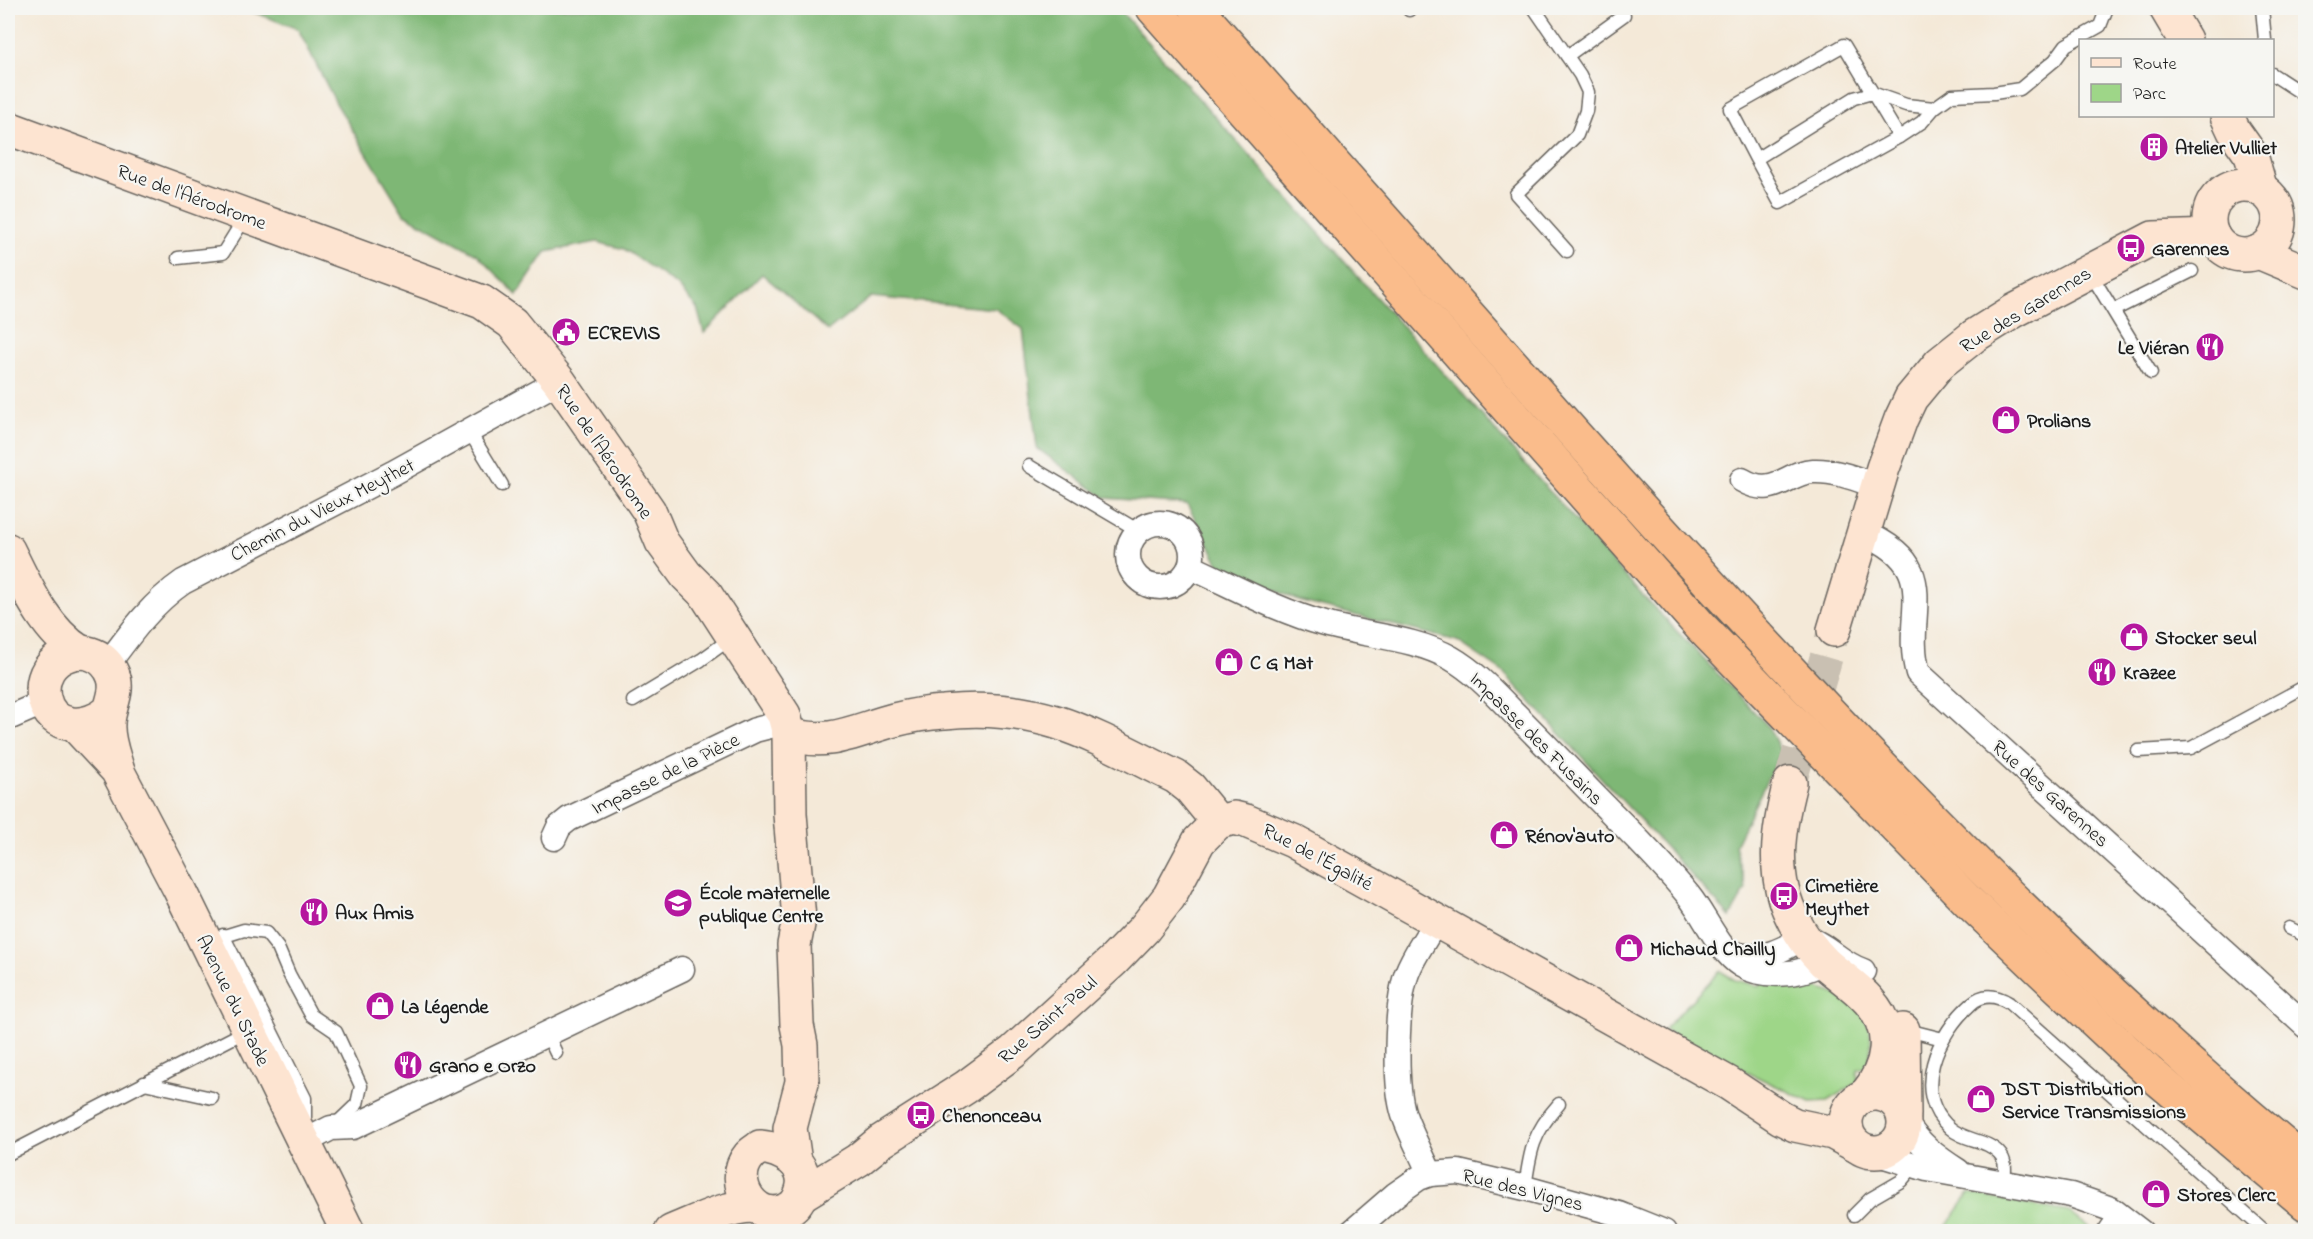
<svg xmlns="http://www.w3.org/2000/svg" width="2313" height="1239" font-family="'Indie Flower',sans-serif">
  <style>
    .green { fill: #9ed688; stroke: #5d7952; stroke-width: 1.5 }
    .forest { fill: #7eb774; stroke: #4d6a48; stroke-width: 1.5 }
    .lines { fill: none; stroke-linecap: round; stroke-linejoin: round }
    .secondary-tunnel { stroke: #c9c0b2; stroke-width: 33; stroke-dasharray: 33 16; stroke-linecap: butt }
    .lane-casing { stroke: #68645e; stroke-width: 15 }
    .street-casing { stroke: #68645e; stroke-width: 27 }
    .secondary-casing { stroke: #68645e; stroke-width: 36 }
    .highway-casing { stroke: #68645e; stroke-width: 36 }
    .lane { stroke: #fff; stroke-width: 12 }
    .street { stroke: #fff; stroke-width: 24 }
    .secondary { stroke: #fde4d1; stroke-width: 33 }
    .highway { stroke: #fabc8b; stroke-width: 33 }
    .labels { text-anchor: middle; stroke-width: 4.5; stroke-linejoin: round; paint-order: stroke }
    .poi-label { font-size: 20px; font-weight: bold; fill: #1c1c1c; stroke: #f6f6f2; text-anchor: start }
    .street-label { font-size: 20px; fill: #1c1c1c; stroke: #f6f6f2 }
  </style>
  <rect width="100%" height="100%" fill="#f6f6f2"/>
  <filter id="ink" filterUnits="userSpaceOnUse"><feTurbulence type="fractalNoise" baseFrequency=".0167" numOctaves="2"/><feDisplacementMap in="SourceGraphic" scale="12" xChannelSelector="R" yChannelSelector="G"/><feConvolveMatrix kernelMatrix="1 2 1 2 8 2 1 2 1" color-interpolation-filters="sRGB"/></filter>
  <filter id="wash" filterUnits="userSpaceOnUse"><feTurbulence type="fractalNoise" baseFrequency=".008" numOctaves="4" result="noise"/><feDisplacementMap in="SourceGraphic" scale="24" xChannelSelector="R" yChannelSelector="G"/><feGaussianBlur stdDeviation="1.35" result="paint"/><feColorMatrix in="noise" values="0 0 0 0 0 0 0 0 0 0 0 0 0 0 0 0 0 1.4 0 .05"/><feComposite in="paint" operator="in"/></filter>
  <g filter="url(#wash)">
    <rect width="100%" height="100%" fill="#f4e9d8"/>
    <g class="green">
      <path d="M 1720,971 L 1735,980 L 1760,986 L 1762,978 L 1800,978 L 1802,985 C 1836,991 1871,1003 1871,1043 C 1871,1051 1869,1059 1868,1067 L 1858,1070 L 1857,1074 L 1859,1082 L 1827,1101 L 1810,1102 L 1688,1044 L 1664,1029 Z"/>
      <polygon points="1969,1194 2069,1212 2094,1231 1943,1231"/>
    </g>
    <polygon class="forest" points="243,8 1118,8 1645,598 1768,726 1781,752 1735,845 1746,889 1730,917 1503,672 1457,641 1299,601 1219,564 1187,504 1105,498 1037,448 1023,329 996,309 871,297 828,331 762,274 704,333 697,308 678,286 624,249 597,242 546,252 517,295 477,254 404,214 337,105 298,29"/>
  </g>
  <g filter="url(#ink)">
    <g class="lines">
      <polyline class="secondary-tunnel" points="1790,783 1834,630"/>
      <g class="lane-casing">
        <g id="lane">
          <polyline points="1534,8 1580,75 1588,92 1586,111 1577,135 1516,194 1567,251"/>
          <polyline points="2262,8 2265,40"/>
          <polyline points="1409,10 1409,8"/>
          <polyline points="1567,56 1624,15 1620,8"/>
          <polyline points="2272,74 2306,96"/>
          <polyline points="1899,137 1922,122 1934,108 1952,95 1994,93 2020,89 2055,60 2066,45 2100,26 2107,8"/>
          <polyline points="1756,159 1730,109 1844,45 1899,137 1780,203 1756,159 1854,98 1872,93 1906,105 1934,108"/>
          <polyline points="178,258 223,253 246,216"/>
          <polyline points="2089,271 2151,373"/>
          <polyline points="2114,310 2192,271"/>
          <polyline points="469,431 502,485"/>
          <polyline points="1029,466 1139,531"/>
          <polyline points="633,701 701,660 733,637"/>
          <polyline points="2138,751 2191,748 2306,686"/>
          <polyline points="2289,928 2306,936"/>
          <polyline points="223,935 305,1098 305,1120"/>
          <polyline points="208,941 244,930 266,933 278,948 289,974 311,1015 336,1032 361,1086 357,1104 334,1126"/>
          <polyline points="1903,1029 1943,1039"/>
          <polyline points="547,1034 556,1053"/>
          <polyline points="144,1083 212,1098"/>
          <polyline points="8,1154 248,1030"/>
          <path d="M 2004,1183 C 2005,1172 2007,1161 1999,1153 C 1986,1139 1964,1141 1950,1128 C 1910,1093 1938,1033 1971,1004 C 1983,993 1996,995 2009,1003 L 2266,1232"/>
          <path d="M 1525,1188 C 1530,1150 1533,1133 1559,1104"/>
          <polyline points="1854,1215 1870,1199 1901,1181 1914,1166"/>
          <polyline points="2103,1232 2116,1213"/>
        </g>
      </g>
      <g class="street-casing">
        <g id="street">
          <path d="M 1742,480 C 1774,499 1787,472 1813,471 C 1835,470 1857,479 1877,486"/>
          <circle cx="1160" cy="555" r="32"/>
          <path d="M 1864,533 C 1946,568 1901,613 1918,673 L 2306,1026"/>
          <path d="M 1191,567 C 1235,587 1278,611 1325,624 C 1366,636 1413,637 1451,658 C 1477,673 1496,695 1516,715 C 1541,740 1565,765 1589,790 C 1623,825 1658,858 1689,896 C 1705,916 1720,952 1741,965 C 1762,978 1804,976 1823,961"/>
          <path d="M 107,665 C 130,634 151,604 183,582 L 393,473 L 559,381"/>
          <polyline points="8,718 45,702"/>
          <polyline points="554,838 559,827 569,819 755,730 786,722"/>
          <path d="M 1735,954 C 1761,962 1783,950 1804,937 C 1828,945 1839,963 1863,971"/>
          <path d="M 1905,1122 C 1919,1144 1936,1157 1958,1171"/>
          <polyline points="304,1142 331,1128 353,1127 682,969"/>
          <polyline points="1872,1152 1927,1169 2071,1195 2111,1209 2141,1232"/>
          <path d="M 1430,1174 C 1422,1155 1411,1135 1404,1115 C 1394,1084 1396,1004 1407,973 C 1414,954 1427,938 1436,920"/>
          <polyline points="1352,1232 1396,1194 1419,1178 1430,1174 1458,1172 1525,1188 1619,1214 1664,1232"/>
        </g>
      </g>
      <g class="secondary-casing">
        <g id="secondary">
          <polyline points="2166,8 2185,40"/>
          <polyline points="2227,116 2234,131 2251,155 2261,190"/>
          <polyline points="8,128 482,302 512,323 559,381 649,511 662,542 686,575 706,595 784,715 789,734 790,814 799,919 794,945 797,1025 801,1045 802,1082 790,1128 795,1162"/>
          <circle cx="2244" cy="220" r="35"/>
          <polyline points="2258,252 2306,272"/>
          <path d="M 8,550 C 26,586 44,629 80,652"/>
          <polyline points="1834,630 1883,468 1901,419 1911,398 1940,363 1974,336 2014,311 2153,238 2213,236"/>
          <path d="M 109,711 C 88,730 51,731 44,698 C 35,653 96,634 113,675 C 120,692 108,707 108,724 C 107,739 113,754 117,768"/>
          <polyline points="75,725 117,770 179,888 348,1232"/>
          <path d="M 789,734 C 829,747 856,730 894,720 C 910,716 927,713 944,712 C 981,708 1020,711 1056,722 C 1097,735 1138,759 1176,777 L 1190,788 L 1218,822"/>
          <path d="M 1790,783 C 1778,829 1770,876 1794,921 C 1801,935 1813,951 1824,962 C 1838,975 1856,986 1869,1001 C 1896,1031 1889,1067 1865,1096"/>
          <polyline points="1903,1030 1904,1115"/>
          <circle cx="1875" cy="1123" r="29"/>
          <path d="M 760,1147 C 782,1149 810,1164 802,1190 C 800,1198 796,1205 789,1209 C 756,1226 727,1182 749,1156 C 752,1152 757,1150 760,1147 Z"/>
          <polyline points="801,1195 858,1160 880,1142 966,1087 1013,1052 1113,961 1144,929 1169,897 1199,841 1218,822 1234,818 1246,821 1293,841 1728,1083 1781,1118 1795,1125 1833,1133 1855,1145"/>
          <path d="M 671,1232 C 698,1221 724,1207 753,1206"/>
        </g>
      </g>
      <g class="highway-casing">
        <g id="highway">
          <polyline points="1153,8 1702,628 1969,902 2055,984 2148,1071 2306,1204"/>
          <path d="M 1196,8 C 1322,150 1449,293 1576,436 C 1806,693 2039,943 2306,1163"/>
        </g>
      </g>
      <use href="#lane" class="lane"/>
      <use href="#street" class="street"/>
      <use href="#secondary" class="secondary"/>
      <use href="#highway" class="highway"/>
    </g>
  </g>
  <defs>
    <g id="building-disc" transform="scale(1.5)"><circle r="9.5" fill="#b5179e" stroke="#f6f6f2"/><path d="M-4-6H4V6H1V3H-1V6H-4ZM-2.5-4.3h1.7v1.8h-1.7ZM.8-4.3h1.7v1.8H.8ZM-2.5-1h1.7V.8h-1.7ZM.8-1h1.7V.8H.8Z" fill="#fff"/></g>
    <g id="bus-disc" transform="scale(1.5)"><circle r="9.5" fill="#b5179e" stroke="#f6f6f2"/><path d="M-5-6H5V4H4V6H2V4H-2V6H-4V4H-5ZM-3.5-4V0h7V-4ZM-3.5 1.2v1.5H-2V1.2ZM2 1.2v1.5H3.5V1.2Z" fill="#fff"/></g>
    <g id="civic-disc" transform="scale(1.5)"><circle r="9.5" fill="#b5179e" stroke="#f6f6f2"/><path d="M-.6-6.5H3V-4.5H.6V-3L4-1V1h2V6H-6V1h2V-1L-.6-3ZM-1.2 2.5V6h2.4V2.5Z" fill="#fff"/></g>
    <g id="restaurant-disc" transform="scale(1.5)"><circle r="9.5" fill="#b5179e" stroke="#f6f6f2"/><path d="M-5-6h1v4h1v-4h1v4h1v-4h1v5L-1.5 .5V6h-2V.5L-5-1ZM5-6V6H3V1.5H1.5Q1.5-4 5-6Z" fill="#fff"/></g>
    <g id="shop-disc" transform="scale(1.5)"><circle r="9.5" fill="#b5179e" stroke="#f6f6f2"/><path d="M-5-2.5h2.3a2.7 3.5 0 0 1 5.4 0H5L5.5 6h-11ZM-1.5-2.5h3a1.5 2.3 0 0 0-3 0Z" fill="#fff"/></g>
    <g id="school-disc" transform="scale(1.5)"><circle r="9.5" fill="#b5179e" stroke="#f6f6f2"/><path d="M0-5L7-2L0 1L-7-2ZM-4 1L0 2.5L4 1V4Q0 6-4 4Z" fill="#fff"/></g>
  </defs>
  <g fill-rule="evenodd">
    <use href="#building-disc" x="2154" y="147"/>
    <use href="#bus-disc" x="2131" y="248"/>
    <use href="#civic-disc" x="566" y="332"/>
    <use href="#restaurant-disc" x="2210" y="347"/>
    <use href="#shop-disc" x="2006" y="420"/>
    <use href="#shop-disc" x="2134" y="637"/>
    <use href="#shop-disc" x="1229" y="662"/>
    <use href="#restaurant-disc" x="2102" y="672"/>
    <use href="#shop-disc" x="1504" y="835"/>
    <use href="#bus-disc" x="1784" y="896"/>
    <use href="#school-disc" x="678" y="903"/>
    <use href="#restaurant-disc" x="314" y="912"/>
    <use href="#shop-disc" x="1629" y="948"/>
    <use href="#shop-disc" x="380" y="1006"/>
    <use href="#restaurant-disc" x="408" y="1065"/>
    <use href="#shop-disc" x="1981" y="1099"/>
    <use href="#bus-disc" x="921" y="1115"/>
    <use href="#shop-disc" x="2156" y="1194"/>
  </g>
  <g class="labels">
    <g class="poi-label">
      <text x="2175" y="154">Atelier Vulliet</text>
      <text x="2152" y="255">Garennes</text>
      <text x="587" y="339">ECREVIS</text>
      <text x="2189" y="354" text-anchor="end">Le Viéran</text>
      <text x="2027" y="427">Prolians</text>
      <text x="2155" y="644">Stocker seul</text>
      <text x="1250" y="669">C G Mat</text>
      <text x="2123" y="679">Krazee</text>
      <text x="1525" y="842">Rénov'auto</text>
      <text x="1805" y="892">Cimetière<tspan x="1805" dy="23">Meythet</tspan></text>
      <text x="699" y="899">École maternelle<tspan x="699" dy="23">publique Centre</tspan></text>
      <text x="335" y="919">Aux Amis</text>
      <text x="1650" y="955">Michaud Chailly</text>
      <text x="401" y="1013">La Légende</text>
      <text x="429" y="1072">Grano e Orzo</text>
      <text x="2002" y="1095">DST Distribution<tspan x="2002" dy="23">Service Transmissions</tspan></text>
      <text x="942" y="1122">Chenonceau</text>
      <text x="2177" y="1201">Stores Clerc</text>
    </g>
    <g class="street-label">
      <text transform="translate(192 196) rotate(20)" y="7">Rue de l'Aérodrome</text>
      <text transform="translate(2025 309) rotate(-31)" y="7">Rue des Garennes</text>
      <text transform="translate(605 451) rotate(56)" y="7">Rue de l'Aérodrome</text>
      <text transform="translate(322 509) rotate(-27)" y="7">Chemin du Vieux Meythet</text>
      <text transform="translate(1537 738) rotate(45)" y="7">Impasse des Fusains</text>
      <text transform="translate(665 773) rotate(-26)" y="7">Impasse de la Pièce</text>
      <text transform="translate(2051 793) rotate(42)" y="7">Rue des Garennes</text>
      <text transform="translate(1318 856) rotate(28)" y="7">Rue de l'Égalité</text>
      <text transform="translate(234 1000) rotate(64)" y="7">Avenue du Stade</text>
      <text transform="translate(1047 1019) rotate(-41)" y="7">Rue Saint-Paul</text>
      <text transform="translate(1523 1189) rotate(14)" y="7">Rue des Vignes</text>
    </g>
  </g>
  <rect width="2313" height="1239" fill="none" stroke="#f6f6f2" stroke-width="30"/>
  <rect x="2079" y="39" width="195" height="78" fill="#f6f6f2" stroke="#9f9f9c" stroke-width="1.5"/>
  <rect x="2091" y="58" width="30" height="9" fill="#fde4d1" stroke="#9f9f9c" stroke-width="1.5"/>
  <text x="2133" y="69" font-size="18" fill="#1c1c1c">Route</text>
  <rect x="2091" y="84" width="30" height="18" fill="#9ed688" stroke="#9f9f9c" stroke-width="1.5"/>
  <text x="2133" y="99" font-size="18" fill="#1c1c1c">Parc</text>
</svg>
